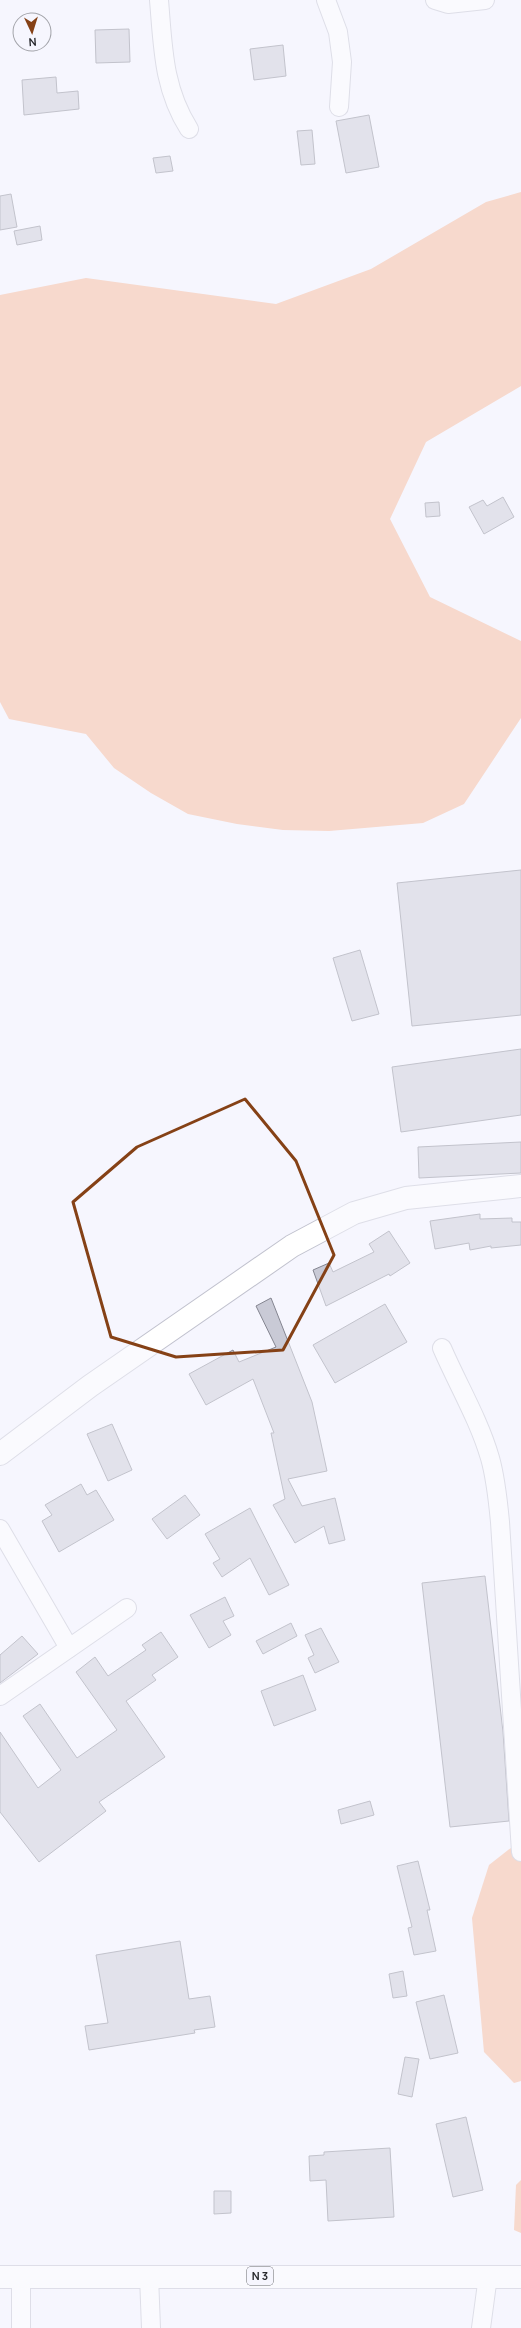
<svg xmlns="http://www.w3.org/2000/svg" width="521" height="2328" font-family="Manrope,sans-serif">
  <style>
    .green { fill: #f8b592 }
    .building { fill: #c9cad6; stroke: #848590 }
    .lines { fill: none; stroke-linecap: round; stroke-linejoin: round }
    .minor-casing { stroke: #c1c2ce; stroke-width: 20 }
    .major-casing { stroke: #c1c2ce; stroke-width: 24 }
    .highway-casing { stroke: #c1c2ce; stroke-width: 24 }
    .minor { stroke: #fff; stroke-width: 18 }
    .major { stroke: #fff; stroke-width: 22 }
    .highway { stroke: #fff; stroke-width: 22 }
    .marked { fill: none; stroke: #854116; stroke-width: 3; stroke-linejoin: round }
    .labels { text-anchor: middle; stroke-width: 3; stroke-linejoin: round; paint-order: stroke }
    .shield { fill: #f6f6fe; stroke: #65666b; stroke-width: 1 }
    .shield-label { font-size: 11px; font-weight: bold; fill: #27282c }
  </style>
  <rect width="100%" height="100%" fill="#f6f6fe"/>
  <g class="green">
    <polygon points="521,192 521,386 426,442 390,519 430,597 521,641 521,718 464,804 423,823 329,831 283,830 237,824 188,814 151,793 114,768 86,734 9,719 0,702 0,295 86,278 276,304 371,269 486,202"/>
    <polygon points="521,1840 521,2081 514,2083 484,2052 472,1918 489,1865"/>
    <polygon points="521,2180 521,2233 514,2230 516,2185"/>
  </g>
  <g class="building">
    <polygon points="129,29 130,62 96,63 95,30"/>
    <polygon points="283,45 286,76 254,80 250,49"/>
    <polygon points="56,77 57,93 78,91 79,109 24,115 22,80"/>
    <polygon points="369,115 379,167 346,173 336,121"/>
    <polygon points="312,130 315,164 301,165 297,131"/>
    <polygon points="170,156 173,171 156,173 153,158"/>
    <polygon points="11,194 17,227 0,230 0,196"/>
    <polygon points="40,226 42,240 17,245 14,231"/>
    <polygon points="503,497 514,517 484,534 469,507 483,500 487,506"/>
    <polygon points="439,502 440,516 426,517 425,503"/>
    <polygon points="521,870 521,1015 412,1026 397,883"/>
    <polygon points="360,950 379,1014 352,1021 333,958"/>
    <polygon points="521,1049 521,1115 401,1132 392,1067"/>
    <polygon points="521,1142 521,1173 419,1178 418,1147"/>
    <polygon points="480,1214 480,1219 512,1218 512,1222 521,1222 521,1245 491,1248 491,1246 470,1250 469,1243 435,1249 430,1221"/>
    <polygon points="389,1231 410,1263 390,1276 389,1274 326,1306 313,1270 329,1263 333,1272 374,1252 369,1244"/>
    <polygon points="271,1298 312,1402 327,1471 288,1479 302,1506 335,1498 345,1540 329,1544 324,1526 295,1543 273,1505 285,1499 271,1433 274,1433 253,1379 206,1405 189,1374 233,1350 239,1362 276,1347 256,1306"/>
    <polygon points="385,1304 407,1342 335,1383 313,1345"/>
    <polygon points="112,1424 132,1470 108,1481 87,1434"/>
    <polygon points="81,1484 87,1495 96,1490 114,1520 59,1552 42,1521 52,1515 45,1505"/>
    <polygon points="185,1495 200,1515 167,1539 152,1519"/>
    <polygon points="250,1508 289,1585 269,1595 250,1558 222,1577 213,1563 220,1559 205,1534"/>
    <polygon points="485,1576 503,1732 509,1821 450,1827 422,1583"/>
    <polygon points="225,1597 234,1616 223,1621 231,1635 209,1648 190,1615"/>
    <polygon points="291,1623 297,1636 263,1654 256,1641"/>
    <polygon points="321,1628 339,1662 315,1673 308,1658 314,1655 305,1635"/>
    <polygon points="161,1632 178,1657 152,1675 156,1680 126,1701 165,1757 99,1802 106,1811 39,1862 0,1812 0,1732 38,1788 61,1770 23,1716 40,1704 77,1758 117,1730 76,1672 95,1657 108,1676 146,1650 142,1645"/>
    <polygon points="22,1636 38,1654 0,1683 0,1655"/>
    <polygon points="303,1675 316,1710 274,1726 261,1691"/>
    <polygon points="370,1801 374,1815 341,1824 338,1810"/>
    <polygon points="418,1861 430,1910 427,1910 436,1951 414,1955 408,1928 412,1927 397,1866"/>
    <polygon points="180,1941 189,1999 210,1996 215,2027 194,2030 195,2033 89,2050 85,2026 108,2023 96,1955"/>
    <polygon points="403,1971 407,1996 393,1998 389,1974"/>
    <polygon points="444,1995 458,2053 430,2059 416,2002"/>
    <polygon points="405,2057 419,2059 412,2097 398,2094"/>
    <polygon points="466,2117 483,2190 453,2197 436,2124"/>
    <polygon points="390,2148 394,2217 328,2221 326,2180 310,2181 309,2156 324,2155 324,2152"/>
    <polygon points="214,2191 231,2191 231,2213 214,2214"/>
  </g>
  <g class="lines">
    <g class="minor-casing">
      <g id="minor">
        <path d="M 159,0 C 163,47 163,88 189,129"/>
        <polyline points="326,0 338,32 342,62 339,107"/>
        <polyline points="435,0 448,4 485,0"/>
        <path d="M 442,1348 C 458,1385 479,1420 490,1458 C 496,1479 498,1501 500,1522 L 521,1852"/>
        <polyline points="0,1529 69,1648"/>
        <polyline points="0,1696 127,1608"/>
        <polyline points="149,2276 151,2328"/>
        <polyline points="21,2328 21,2277"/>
        <polyline points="481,2328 488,2276"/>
      </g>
    </g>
    <g class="major-casing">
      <polyline id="major" points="0,1454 90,1386 292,1246 354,1213 406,1198 521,1186"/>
    </g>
    <g class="highway-casing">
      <polyline id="highway" points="0,2277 521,2277"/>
    </g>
    <use href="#minor" class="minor"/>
    <use href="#major" class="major"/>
    <use href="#highway" class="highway"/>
  </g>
  <path d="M0 0H521V2328H0ZM 245,1099 L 296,1161 L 334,1255 L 283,1350 L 176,1357 L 111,1337 L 73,1202 L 137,1147 Z" fill="#f6f6fe" fill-opacity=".55" fill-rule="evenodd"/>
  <path class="marked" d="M 245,1099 L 296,1161 L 334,1255 L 283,1350 L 176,1357 L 111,1337 L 73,1202 L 137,1147 Z"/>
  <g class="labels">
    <rect class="shield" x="247" y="2267" width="26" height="18" rx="3"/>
    <g class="shield-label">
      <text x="260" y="2280">N 3</text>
    </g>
  </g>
  <g transform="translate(32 32) rotate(176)"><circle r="19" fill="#f6f6fe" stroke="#a3a4aa"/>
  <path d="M0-3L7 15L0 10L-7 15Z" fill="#854116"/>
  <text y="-6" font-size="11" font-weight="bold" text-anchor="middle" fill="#27282c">N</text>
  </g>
</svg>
